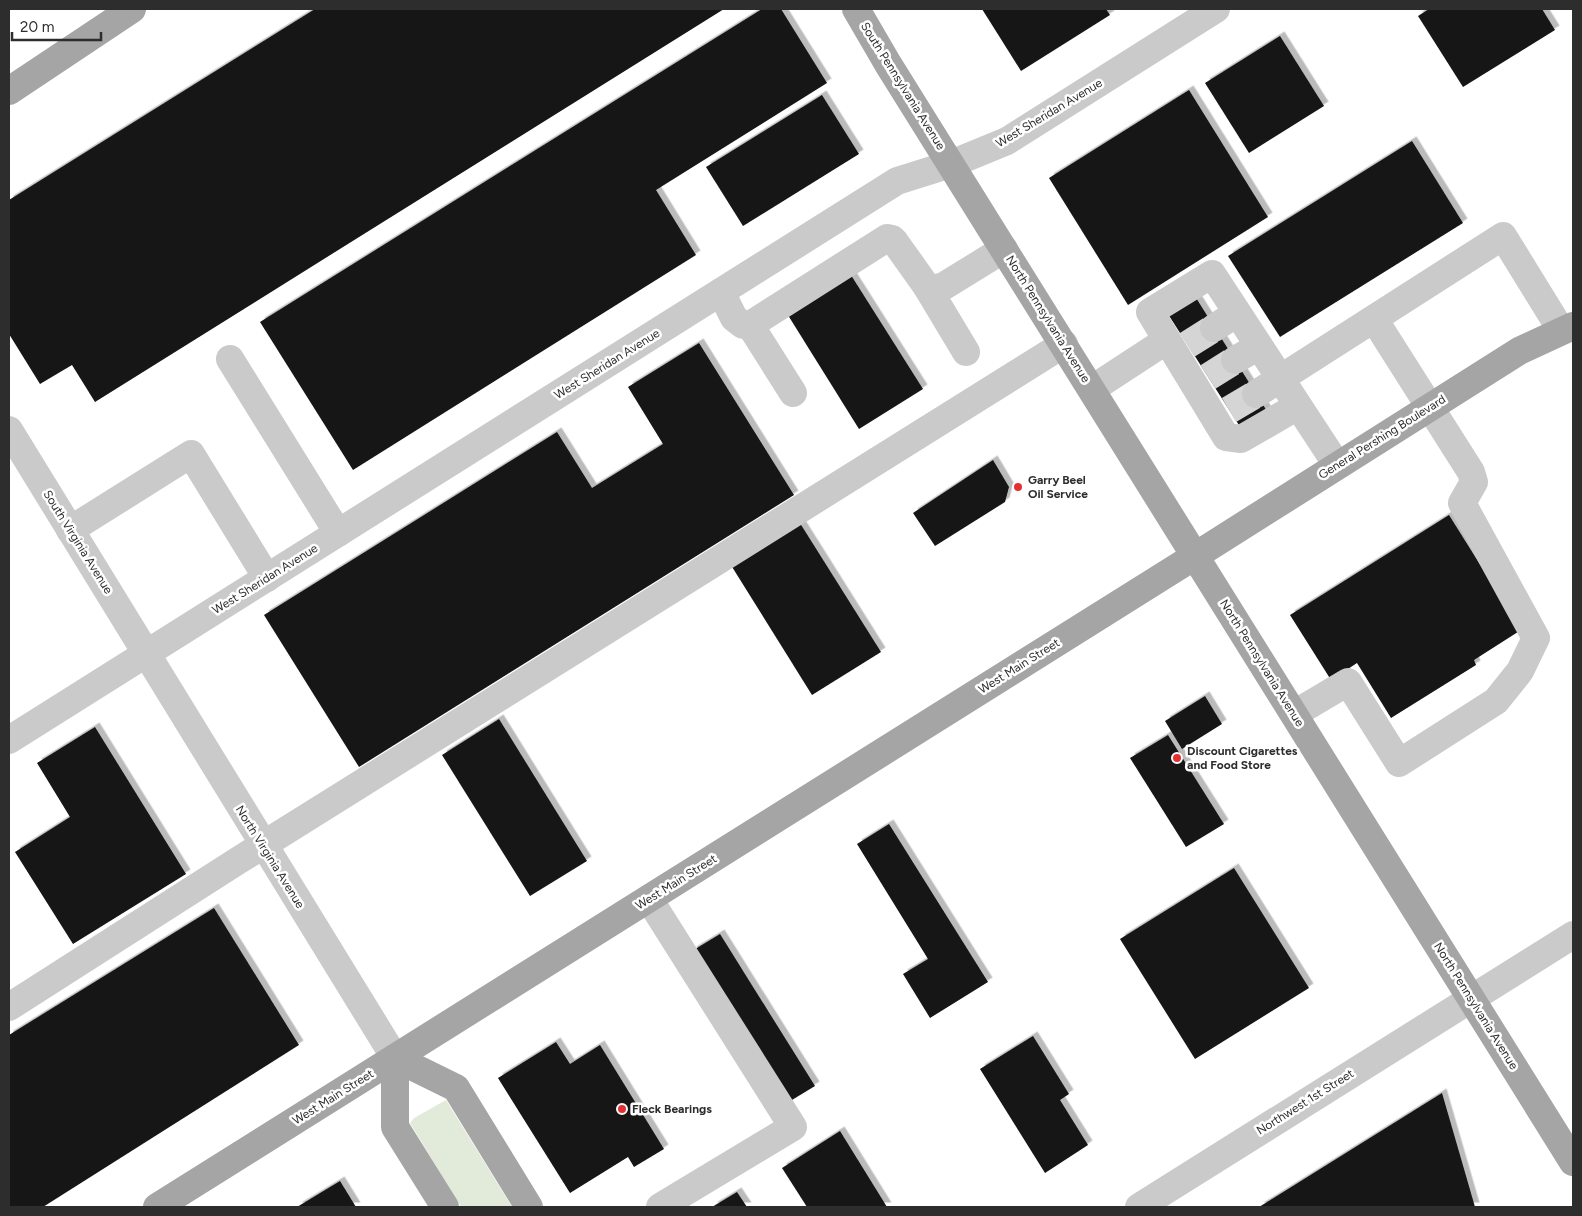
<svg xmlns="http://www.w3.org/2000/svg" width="1582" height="1216" font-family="Figtree,sans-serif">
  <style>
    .green { fill: #e2eada }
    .building { fill: #141414; filter: url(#shadow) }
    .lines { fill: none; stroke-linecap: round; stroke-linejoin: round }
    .minor-tunnel { stroke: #d5d5d5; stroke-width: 28; stroke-dasharray: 28 14; stroke-linecap: butt }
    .minor { stroke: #cacaca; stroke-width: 28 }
    .major { stroke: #a5a5a5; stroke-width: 28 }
    .poi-dot { fill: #e03232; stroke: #fff; stroke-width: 2 }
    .labels { text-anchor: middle; stroke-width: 5; stroke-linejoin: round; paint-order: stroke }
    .street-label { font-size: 12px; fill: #2d2d2d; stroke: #fff }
    .poi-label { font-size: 12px; font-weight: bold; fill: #2d2d2d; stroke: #fff; text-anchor: start }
  </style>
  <defs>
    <filter id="shadow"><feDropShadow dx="4.5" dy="-4.5" stdDeviation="0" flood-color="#0004"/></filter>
  </defs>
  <rect width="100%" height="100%" fill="#fff"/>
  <polygon class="green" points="446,1100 512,1207 461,1207 410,1123 414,1118"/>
  <g class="building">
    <polygon points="315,9 724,9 95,402 72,365 40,384 9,334 9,200"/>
    <polygon points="762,9 781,9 827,83 656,190 696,255 353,470 260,322"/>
    <polygon points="982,9 1106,9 1110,15 1021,71"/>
    <polygon points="1429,9 1542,9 1555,30 1463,87 1418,16"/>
    <polygon points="1280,36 1324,106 1249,153 1205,83"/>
    <polygon points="1189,90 1268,217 1128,305 1049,178"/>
    <polygon points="822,95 859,154 743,226 706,167"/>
    <polygon points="1412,141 1463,223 1280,337 1228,256"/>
    <polygon points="849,272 923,389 859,429 786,312"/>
    <polygon points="1193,293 1270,416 1244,433 1166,311"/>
    <polygon points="699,343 794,495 359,767 264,615 557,432 592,488 663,444 628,387"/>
    <polygon points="993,460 1009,487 1005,502 935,546 913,513"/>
    <polygon points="1449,515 1521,630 1474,660 1476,665 1391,718 1357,663 1331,680 1290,615"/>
    <polygon points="798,520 881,652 812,695 729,562"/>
    <polygon points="1205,696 1222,724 1182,749 1165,721"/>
    <polygon points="499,719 587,861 530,896 442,755"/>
    <polygon points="95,727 186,874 73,944 15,852 70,817 37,763"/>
    <polygon points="1168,735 1224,824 1186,847 1130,758"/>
    <polygon points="889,824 988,982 930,1018 903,974 928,959 857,844"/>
    <polygon points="1234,868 1309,988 1195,1059 1120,939"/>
    <polygon points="214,908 299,1045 43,1207 9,1207 9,1035"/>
    <polygon points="720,934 815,1086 787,1103 692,951"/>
    <polygon points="1033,1036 1069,1094 1060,1100 1088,1145 1045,1173 980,1069"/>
    <polygon points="556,1042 570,1064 600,1045 664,1149 634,1167 628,1157 570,1193 498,1078"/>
    <polygon points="1442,1093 1475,1207 1259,1207"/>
    <polygon points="840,1131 887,1207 807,1207 782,1168"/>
    <polygon points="340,1181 356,1207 297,1207"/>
    <polygon points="737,1192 747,1207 712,1207"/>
  </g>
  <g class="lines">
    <g class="minor-tunnel">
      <polyline points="1187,345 1214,328"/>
      <polyline points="1208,377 1235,360"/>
      <polyline points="1229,410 1256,394"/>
    </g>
    <g class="minor">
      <polyline points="927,287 966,352"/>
      <polyline points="721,292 734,318 743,325 750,325 887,238 892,239 895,242 927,287 934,289 944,286 1004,249"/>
      <polyline points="750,325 793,393"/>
      <polyline points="1214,328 1237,313"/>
      <polyline points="230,359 338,533"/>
      <polyline points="1235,360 1259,346"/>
      <polyline points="1092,389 1167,340"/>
      <polyline points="1256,394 1503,236 1561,330"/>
      <polyline points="1298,406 1241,439 1226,437 1150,312 1212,274 1337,465"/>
      <polyline points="9,430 395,1058"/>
      <polyline points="70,530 191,454 267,578"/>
      <polyline points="1294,714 1348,682 1399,763 1496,701 1520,671 1536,638 1462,503 1474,482 1471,472 1374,319"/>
      <polyline points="9,740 897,181 951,164 1007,141 1216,9"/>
      <polyline points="649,899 793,1127 660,1207"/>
      <polyline points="9,1007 239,860 1064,344"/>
      <polyline points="1139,1207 1573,935"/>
    </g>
    <g class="major">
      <polyline points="856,9 888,64 1573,1162"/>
      <polyline points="9,91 132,9"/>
      <polyline points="395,1058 456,1088 529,1207"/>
      <polyline points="395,1058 395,1127 445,1207"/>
      <polyline points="157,1207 1195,556 1519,351 1573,326"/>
    </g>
  </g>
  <g class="poi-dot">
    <circle cx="1018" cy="487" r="5"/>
    <circle cx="1177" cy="758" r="5"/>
    <circle cx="622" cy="1109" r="5"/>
  </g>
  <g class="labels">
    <g class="street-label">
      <text transform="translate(903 86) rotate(58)" y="4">South Pennsylvania Avenue</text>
      <text transform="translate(1049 113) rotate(-31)" y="4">West Sheridan Avenue</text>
      <text transform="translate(1048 319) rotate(58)" y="4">North Pennsylvania Avenue</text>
      <text transform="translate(607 364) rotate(-32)" y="4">West Sheridan Avenue</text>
      <text transform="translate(1382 437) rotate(-32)" y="4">General Pershing Boulevard</text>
      <text transform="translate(78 542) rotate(58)" y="4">South Virginia Avenue</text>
      <text transform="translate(265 579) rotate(-32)" y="4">West Sheridan Avenue</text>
      <text transform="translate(1262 663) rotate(58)" y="4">North Pennsylvania Avenue</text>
      <text transform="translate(1019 666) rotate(-32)" y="4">West Main Street</text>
      <text transform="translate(270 857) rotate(58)" y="4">North Virginia Avenue</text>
      <text transform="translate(676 882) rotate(-32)" y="4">West Main Street</text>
      <text transform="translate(1476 1006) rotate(58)" y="4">North Pennsylvania Avenue</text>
      <text transform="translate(333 1097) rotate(-32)" y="4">West Main Street</text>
      <text transform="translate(1305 1102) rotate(-32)" y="4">Northwest 1st Street</text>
    </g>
    <g class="poi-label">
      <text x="1028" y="484">Garry Beel<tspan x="1028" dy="14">Oil Service</tspan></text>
      <text x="1187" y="755">Discount Cigarettes<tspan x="1187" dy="14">and Food Store</tspan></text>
      <text x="632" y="1113">Fleck Bearings</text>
    </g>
  </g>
  <rect width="1582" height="1216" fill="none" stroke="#2d2d2d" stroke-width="20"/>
  <path d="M12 32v8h89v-8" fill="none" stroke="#2d2d2d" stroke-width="2.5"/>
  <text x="20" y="32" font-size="15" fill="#2d2d2d" stroke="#ffffff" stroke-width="4" paint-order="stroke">20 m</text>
</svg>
